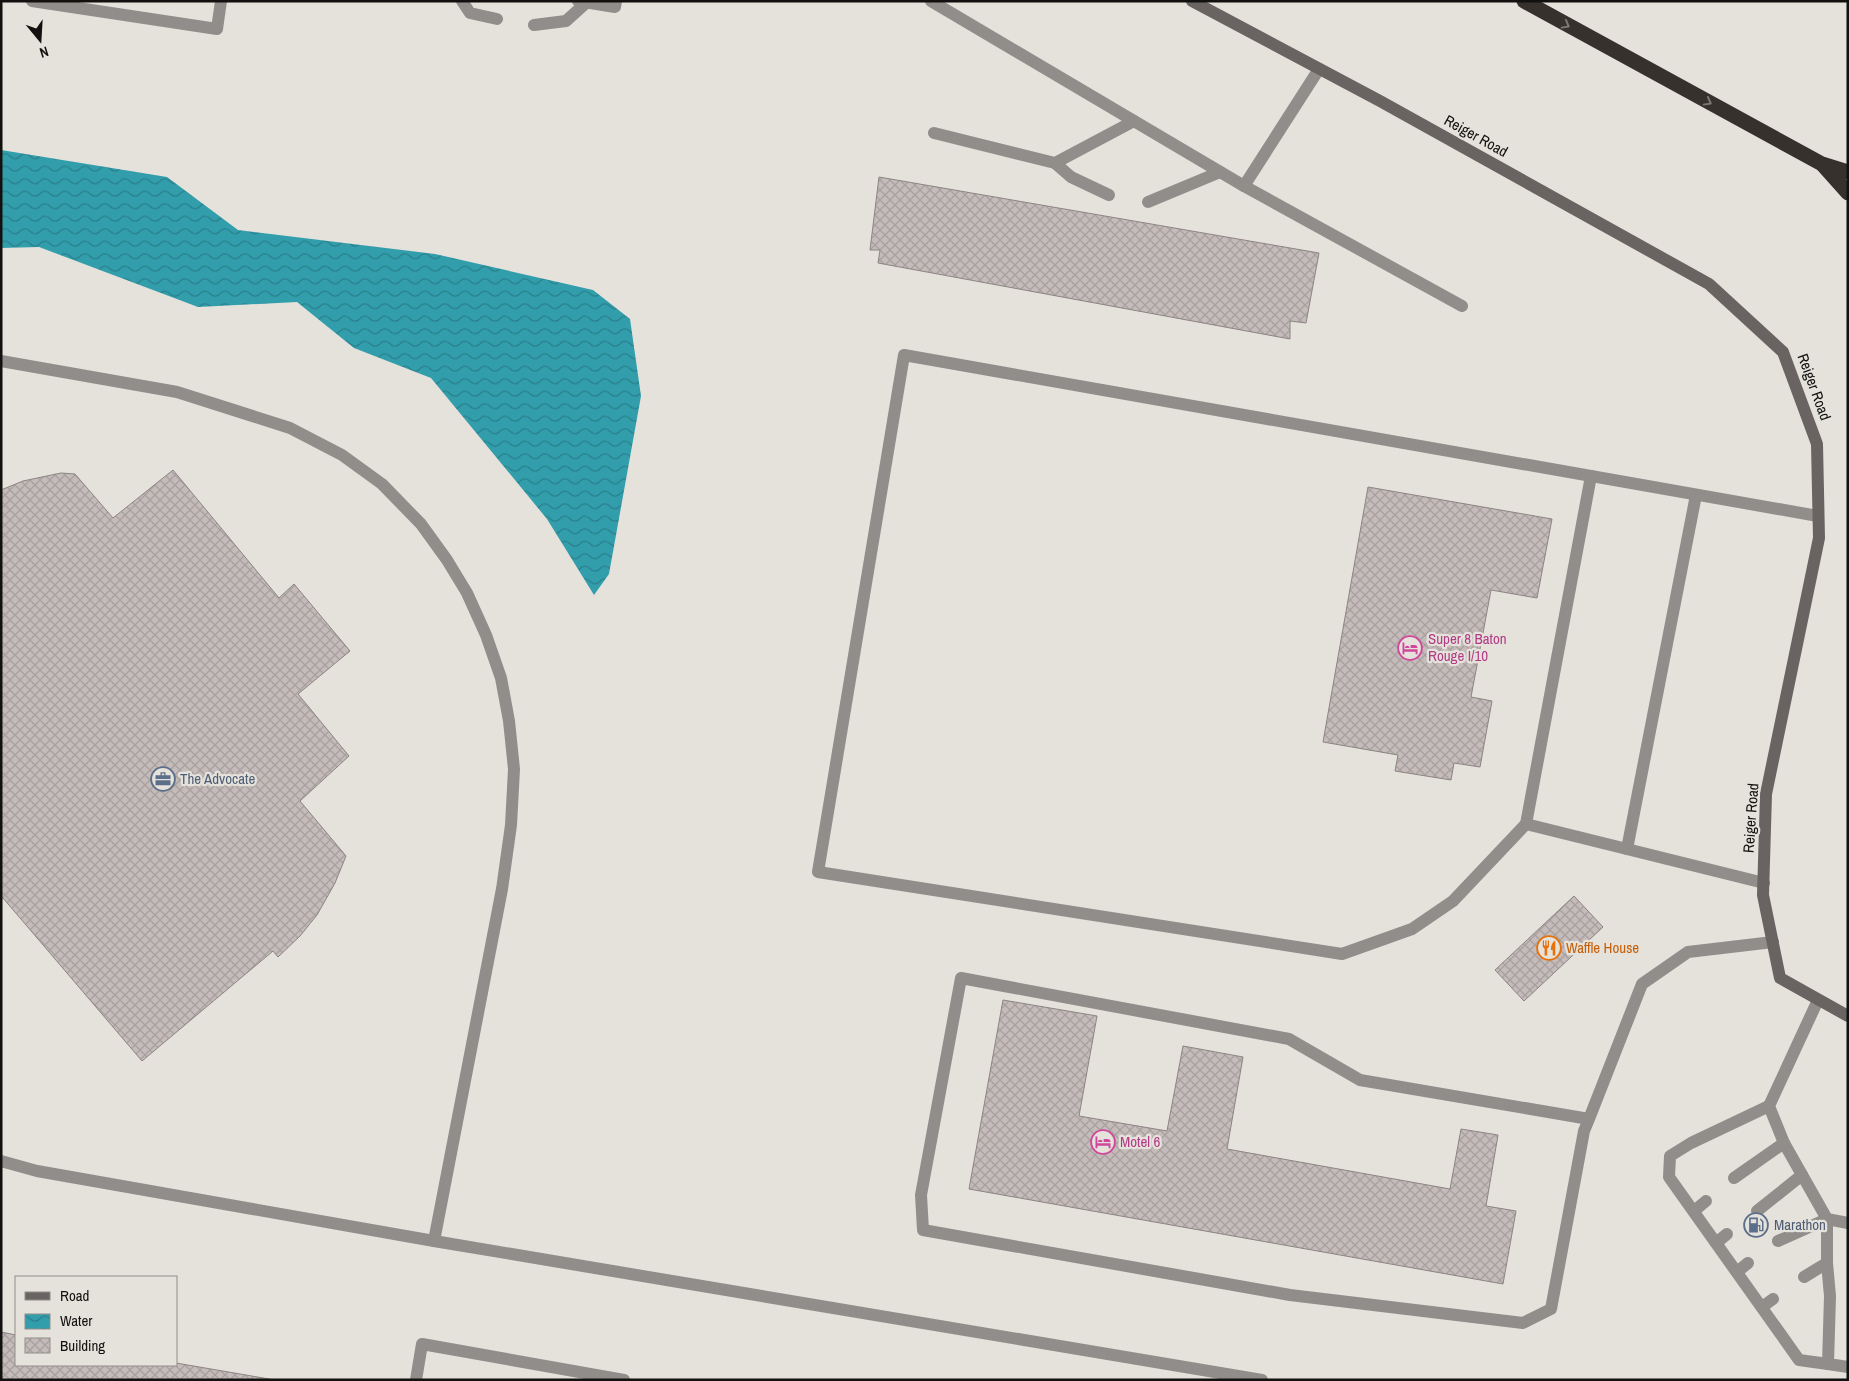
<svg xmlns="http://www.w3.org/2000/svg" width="1849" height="1381" font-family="'Archivo Narrow',sans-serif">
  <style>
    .water { fill: url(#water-waves) }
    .building { fill: url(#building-cross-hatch); stroke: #8c8483 }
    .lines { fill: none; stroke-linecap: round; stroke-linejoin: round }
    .lane { stroke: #908d8b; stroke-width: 12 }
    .secondary { stroke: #696462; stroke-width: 12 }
    .highway { stroke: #37312e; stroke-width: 15 }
    .oneway { stroke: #7d7773 }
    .labels { text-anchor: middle; stroke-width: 4.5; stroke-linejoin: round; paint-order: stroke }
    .street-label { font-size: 15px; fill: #12110f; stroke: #e5e1db }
    .hotel-label { font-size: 15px; fill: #b23c85; stroke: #e5e1db; text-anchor: start }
    .service-label { font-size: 15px; fill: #4e5e75; stroke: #e5e1db; text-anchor: start }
    .food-label { font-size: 15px; fill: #c56008; stroke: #e5e1db; text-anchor: start }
  </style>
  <defs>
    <pattern id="water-waves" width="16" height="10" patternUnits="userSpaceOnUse" patternTransform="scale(1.25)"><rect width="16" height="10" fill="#329eac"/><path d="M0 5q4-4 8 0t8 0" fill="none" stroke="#297f8a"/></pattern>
    <pattern id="building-cross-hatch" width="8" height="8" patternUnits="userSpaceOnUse" patternTransform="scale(1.25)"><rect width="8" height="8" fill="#c4bbba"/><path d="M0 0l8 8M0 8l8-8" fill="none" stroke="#a7a09f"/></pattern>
  </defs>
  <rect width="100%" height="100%" fill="#e5e1db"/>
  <polygon class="water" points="1,150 167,177 238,230 435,254 593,290 630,319 641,396 609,574 594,595 547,519 431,378 354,348 297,302 198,307 39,247 1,248"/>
  <g class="building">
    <polygon points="879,177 1319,253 1306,323 1290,321 1290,339 878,263 880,250 870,250"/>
    <polygon points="173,470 279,598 294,584 350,651 298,694 349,756 300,801 346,856 335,883 317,915 300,936 278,957 273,951 142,1061 3,898 1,899 1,490 23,481 61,473 75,474 113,518"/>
    <polygon points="1368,487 1552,519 1537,598 1491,590 1471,697 1492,701 1480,767 1454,763 1451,780 1395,771 1398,755 1323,742"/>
    <polygon points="1574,896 1603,927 1524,1001 1495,970"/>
    <polygon points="1003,1000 1097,1016 1079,1116 1167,1131 1183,1046 1243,1057 1227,1149 1450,1189 1461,1129 1498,1135 1486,1206 1516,1211 1503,1284 969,1189"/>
    <polygon points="1,1332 16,1335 16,1365 176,1365 176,1363 275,1380 1,1380"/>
  </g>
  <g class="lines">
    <g class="lane">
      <polyline points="32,1 217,29 221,1"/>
      <polyline points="462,1 470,13 497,19"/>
      <polyline points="578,1 615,7 616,1"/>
      <polyline points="931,1 1244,186 1319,69"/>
      <polyline points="534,25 566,21 587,2"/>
      <polyline points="934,133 1055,163 1134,121"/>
      <polyline points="1055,163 1071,177 1109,195"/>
      <polyline points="1244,186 1462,306"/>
      <polyline points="1148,202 1220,172"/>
      <polyline points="1,361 177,392 290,428 342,455 382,484 421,524 447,560 467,593 486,635 501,678 509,721 514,769 511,825 502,889 434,1241"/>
      <polyline points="1526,824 1591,476"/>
      <polyline points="1627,849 1696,495"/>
      <polyline points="1764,883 1526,824 1453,901 1412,929 1342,954 818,872 904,355 1818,516"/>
      <polyline points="1818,1000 1769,1106 1784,1143 1827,1219 1848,1223"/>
      <polyline points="1769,1106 1691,1143 1670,1156 1669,1177 1799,1360 1828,1364"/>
      <polyline points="1589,1119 1360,1080 1289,1039 961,978 921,1195 923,1230 1290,1295 1523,1323 1551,1309 1584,1131 1589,1119 1642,984 1688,952 1773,942"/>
      <polyline points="1,1161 37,1171 434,1241 1262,1380"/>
      <polyline points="1734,1178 1784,1143"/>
      <polyline points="1694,1211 1706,1201"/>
      <polyline points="1757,1211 1802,1175"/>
      <polyline points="1778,1241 1827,1219 1827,1263 1830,1296 1828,1364 1848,1367"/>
      <polyline points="1716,1243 1727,1234"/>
      <polyline points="1737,1272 1748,1263"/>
      <polyline points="1804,1277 1827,1263"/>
      <polyline points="1762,1307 1773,1299"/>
      <polyline points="416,1380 422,1344 624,1380"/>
    </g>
    <polyline class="secondary" points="1192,1 1380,101 1709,284 1783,352 1817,444 1819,538 1766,794 1763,895 1780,978 1848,1016"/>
    <g class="highway">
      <polyline points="1524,1 1822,164 1848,172"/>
      <polyline points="1823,165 1848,193"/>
    </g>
  </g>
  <defs><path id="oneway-chevron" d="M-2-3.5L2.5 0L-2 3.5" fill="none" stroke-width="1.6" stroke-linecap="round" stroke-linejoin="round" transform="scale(1.25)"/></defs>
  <g class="oneway">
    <use href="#oneway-chevron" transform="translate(1566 25) rotate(29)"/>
    <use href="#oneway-chevron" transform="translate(1708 102) rotate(29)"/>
  </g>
  <defs>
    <g id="hotel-ring" transform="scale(1.25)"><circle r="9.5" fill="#e5e1db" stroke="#d1479c" stroke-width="1.5"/><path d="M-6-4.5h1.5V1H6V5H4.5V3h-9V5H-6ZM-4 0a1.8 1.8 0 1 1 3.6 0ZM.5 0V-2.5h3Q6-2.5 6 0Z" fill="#d1479c"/></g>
    <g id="office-ring" transform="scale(1.25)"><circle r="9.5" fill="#e5e1db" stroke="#5c6f8a" stroke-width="1.5"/><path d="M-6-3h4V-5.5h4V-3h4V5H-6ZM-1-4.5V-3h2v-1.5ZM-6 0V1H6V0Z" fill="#5c6f8a"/></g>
    <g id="restaurant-ring" transform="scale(1.25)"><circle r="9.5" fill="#e5e1db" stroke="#e8710a" stroke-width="1.5"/><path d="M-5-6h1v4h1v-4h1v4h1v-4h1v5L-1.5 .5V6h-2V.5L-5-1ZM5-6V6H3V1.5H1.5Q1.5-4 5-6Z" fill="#e8710a"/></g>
    <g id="fuel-ring" transform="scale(1.25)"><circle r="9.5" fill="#e5e1db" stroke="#5c6f8a" stroke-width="1.5"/><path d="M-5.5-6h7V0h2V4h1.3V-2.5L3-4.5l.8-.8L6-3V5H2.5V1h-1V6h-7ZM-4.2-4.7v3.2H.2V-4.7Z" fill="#5c6f8a"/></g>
  </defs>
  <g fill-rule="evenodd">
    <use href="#hotel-ring" x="1410" y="648"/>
    <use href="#office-ring" x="163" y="779"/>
    <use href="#restaurant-ring" x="1549" y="948"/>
    <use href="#hotel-ring" x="1103" y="1142"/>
    <use href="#fuel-ring" x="1756" y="1225"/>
  </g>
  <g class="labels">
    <g class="street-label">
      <text transform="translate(1476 136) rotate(29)" y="5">Reiger Road</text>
      <text transform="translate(1814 387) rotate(70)" y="5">Reiger Road</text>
      <text transform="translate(1751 818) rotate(-86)" y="5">Reiger Road</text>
    </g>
    <g class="hotel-label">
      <text x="1428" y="644">Super 8 Baton<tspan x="1428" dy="17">Rouge I/10</tspan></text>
      <text x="1120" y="1147">Motel 6</text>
    </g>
    <g class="service-label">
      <text x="180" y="784">The Advocate</text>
      <text x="1774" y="1230">Marathon</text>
    </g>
    <g class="food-label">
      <text x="1566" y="953">Waffle House</text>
    </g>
  </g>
  <rect width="1849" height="1381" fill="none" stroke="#12110f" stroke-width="5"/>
  <rect x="15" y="1276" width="162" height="90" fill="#e5e1db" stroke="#918e89"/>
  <rect x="25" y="1292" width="25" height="8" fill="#696462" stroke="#918e89"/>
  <text x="60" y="1301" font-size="15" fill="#12110f">Road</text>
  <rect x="25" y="1314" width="25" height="15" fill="url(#water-waves)" stroke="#918e89"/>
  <text x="60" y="1326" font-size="15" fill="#12110f">Water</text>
  <rect x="25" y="1338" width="25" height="15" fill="url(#building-cross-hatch)" stroke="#918e89"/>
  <text x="60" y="1351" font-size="15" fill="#12110f">Building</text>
  <g transform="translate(40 40) rotate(162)" stroke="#e5e1db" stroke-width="4" paint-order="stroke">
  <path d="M0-4L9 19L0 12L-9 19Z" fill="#12110f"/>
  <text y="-8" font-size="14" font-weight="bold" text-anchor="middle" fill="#12110f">N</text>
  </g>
</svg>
